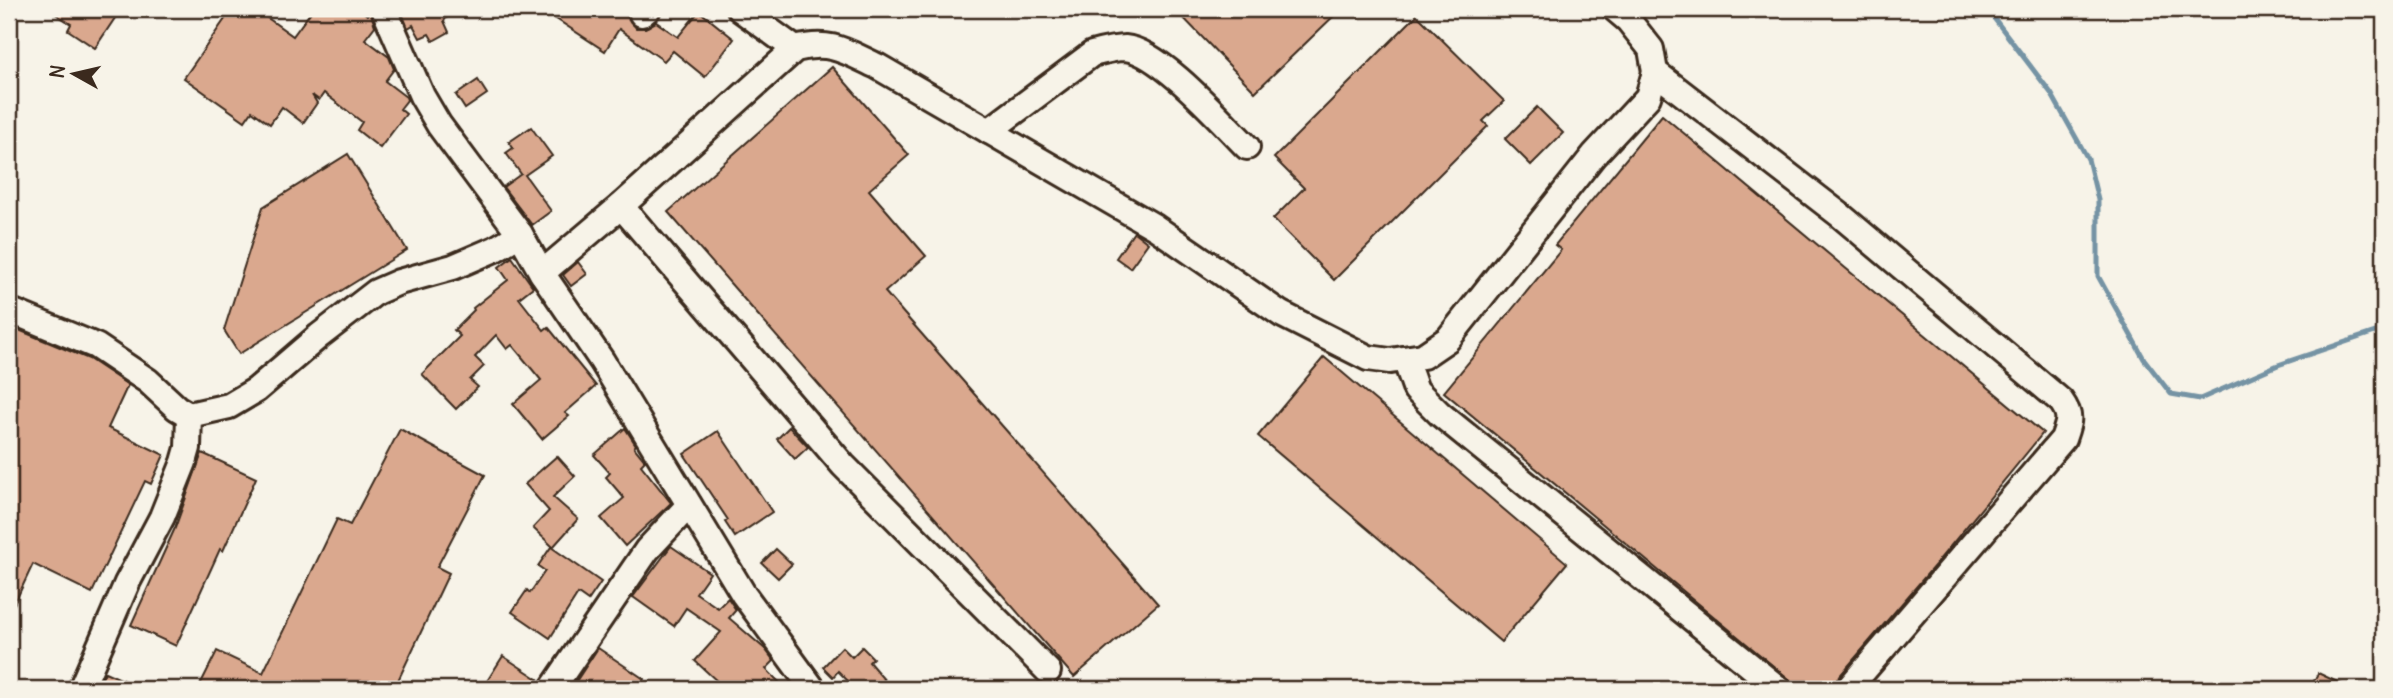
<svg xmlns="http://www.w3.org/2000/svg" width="2393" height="698" font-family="Delius,sans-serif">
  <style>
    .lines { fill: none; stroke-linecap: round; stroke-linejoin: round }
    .stream { stroke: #7593a4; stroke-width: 5 }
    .building { fill: #daa88e; stroke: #3b2a1e; stroke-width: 2 }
    .minor-casing { stroke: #3b2a1e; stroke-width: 30 }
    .minor { stroke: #f7f3e8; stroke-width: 24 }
  </style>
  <rect width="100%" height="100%" fill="#f7f3e8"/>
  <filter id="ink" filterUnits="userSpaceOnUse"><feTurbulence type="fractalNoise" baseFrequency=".0143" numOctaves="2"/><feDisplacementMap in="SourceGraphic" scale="14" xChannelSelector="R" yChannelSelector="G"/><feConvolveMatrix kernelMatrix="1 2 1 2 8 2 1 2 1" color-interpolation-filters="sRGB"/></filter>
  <g filter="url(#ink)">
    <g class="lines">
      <polyline class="stream" points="1987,9 2051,93 2088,159 2098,200 2098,276 2144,359 2171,394 2200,399 2278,365 2384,329"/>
    </g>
    <g class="building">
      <polygon points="48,9 121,9 95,48 68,30 71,24"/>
      <polygon points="232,9 255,9 293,36 313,9 360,9 367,15 370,11 375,26 365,39 389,57 394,69 385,81 406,97 407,100 400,109 406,114 380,148 357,130 362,122 324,93 319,100 312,95 317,103 303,123 282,107 270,124 252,111 245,121 184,78"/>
      <polygon points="410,9 453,9 444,21 449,32 433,41 429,34 420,38 413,25 408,28 402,13"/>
      <polygon points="541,9 628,9 628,17 636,28 645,28 656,22 678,37 699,11 734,39 705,77 673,51 664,61 619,29 605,51"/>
      <polygon points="1175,9 1341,9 1255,92"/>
      <polygon points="1417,15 1504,101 1483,121 1488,126 1334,280 1273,219 1304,188 1274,158"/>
      <polygon points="832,67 909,155 869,190 926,256 885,292 1158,604 1074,677 668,212"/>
      <polygon points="478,80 487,94 465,109 456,95"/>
      <polygon points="1537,107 1563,133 1531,165 1505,139"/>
      <polygon points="1662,115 2043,433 1935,565 1837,679 1834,689 1801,689 1444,392 1561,250 1555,245"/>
      <polygon points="531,127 552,156 525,175 551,211 532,225 503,187 521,174 506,153 513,148 509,142"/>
      <polygon points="348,154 407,250 239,354 224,330 263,207"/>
      <polygon points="1134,232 1148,243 1130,268 1116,258"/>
      <polygon points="512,257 533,287 519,298 544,330 548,327 596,386 565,413 569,416 542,439 513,404 541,380 512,345 507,349 496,335 475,357 484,366 470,380 478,387 456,409 422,374 460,336 454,330 474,310 473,308 508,280 499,267"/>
      <polygon points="578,262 587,274 571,286 563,275"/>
      <polygon points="9,326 89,359 128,385 108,428 164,455 151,484 145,481 92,593 33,564 9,615"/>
      <polygon points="1324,357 1567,563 1501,642 1258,436"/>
      <polygon points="789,427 808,447 795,459 777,439"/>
      <polygon points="625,428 636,445 634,447 645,461 641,465 671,503 625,546 601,518 624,498 606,477 610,473 594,455"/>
      <polygon points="400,429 485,475 437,567 449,573 394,689 198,689 217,651 263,673 337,519 350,525"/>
      <polygon points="718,431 772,512 735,537 725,522 728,520 684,454"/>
      <polygon points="202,453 256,478 223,551 220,549 176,646 131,625 175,528"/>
      <polygon points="557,456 575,476 553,497 578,519 553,547 533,528 549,511 525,484"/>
      <polygon points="671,546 710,573 696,593 718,608 728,598 736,610 729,618 765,649 774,661 766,669 779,682 772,689 711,689 718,682 695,661 721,632 686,608 674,626 633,597"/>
      <polygon points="551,547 601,582 588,601 578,594 550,638 512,612 527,590 530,593 545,571 538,566"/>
      <polygon points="776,549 792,564 778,578 762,563"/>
      <polygon points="842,647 852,657 862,647 873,658 869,662 892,689 856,689 838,671 833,677 823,667"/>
      <polygon points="598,648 644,679 637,689 571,689"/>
      <polygon points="503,656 538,679 531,689 482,689"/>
      <polygon points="105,672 143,689 97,689"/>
      <polygon points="2318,673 2352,689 2310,689"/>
    </g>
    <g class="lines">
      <g class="minor-casing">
        <g id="minor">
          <polyline points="384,9 422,96 439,125 520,234 542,273 602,361 744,595 813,689"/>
          <polyline points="740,9 795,49"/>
          <polyline points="642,14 648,9"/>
          <path d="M 1655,72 L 1840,215 L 2061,401 C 2072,416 2069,422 2063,439 L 1848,689"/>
          <path d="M 989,131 L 1092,54 C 1103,51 1114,48 1125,48 C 1160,51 1221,121 1247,147"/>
          <polyline points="621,206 843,465 1048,671"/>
          <path d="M 542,273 L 621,206 L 795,49 C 831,40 845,51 877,66 L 1155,227 L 1281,314 L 1368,358 L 1390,361 L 1423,356 L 1448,339 L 1594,155 L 1648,97 L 1655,72 L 1651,49 L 1628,20 L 1615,9"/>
          <polyline points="9,310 96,346 148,381 177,408 189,415 229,406 256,390 319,336 376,292 399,282 453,267 495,249 520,234"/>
          <polyline points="1405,359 1416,390 1440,414 1779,689"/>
          <polyline points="81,689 127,583 162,517 184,462 188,448 189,415"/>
          <polyline points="552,689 647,550 689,505"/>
        </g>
      </g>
      <use href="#minor" class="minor"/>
    </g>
  </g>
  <rect width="2393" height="698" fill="none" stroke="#f7f3e8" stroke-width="35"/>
  <rect x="18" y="18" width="2358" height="663" fill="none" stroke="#3b2a1e" stroke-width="2.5" filter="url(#ink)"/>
  <g transform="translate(74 74) rotate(278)" stroke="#f7f3e8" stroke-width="5" paint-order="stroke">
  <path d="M0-5L12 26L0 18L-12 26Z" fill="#3b2a1e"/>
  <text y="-10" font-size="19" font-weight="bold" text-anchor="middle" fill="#3b2a1e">N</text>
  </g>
</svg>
